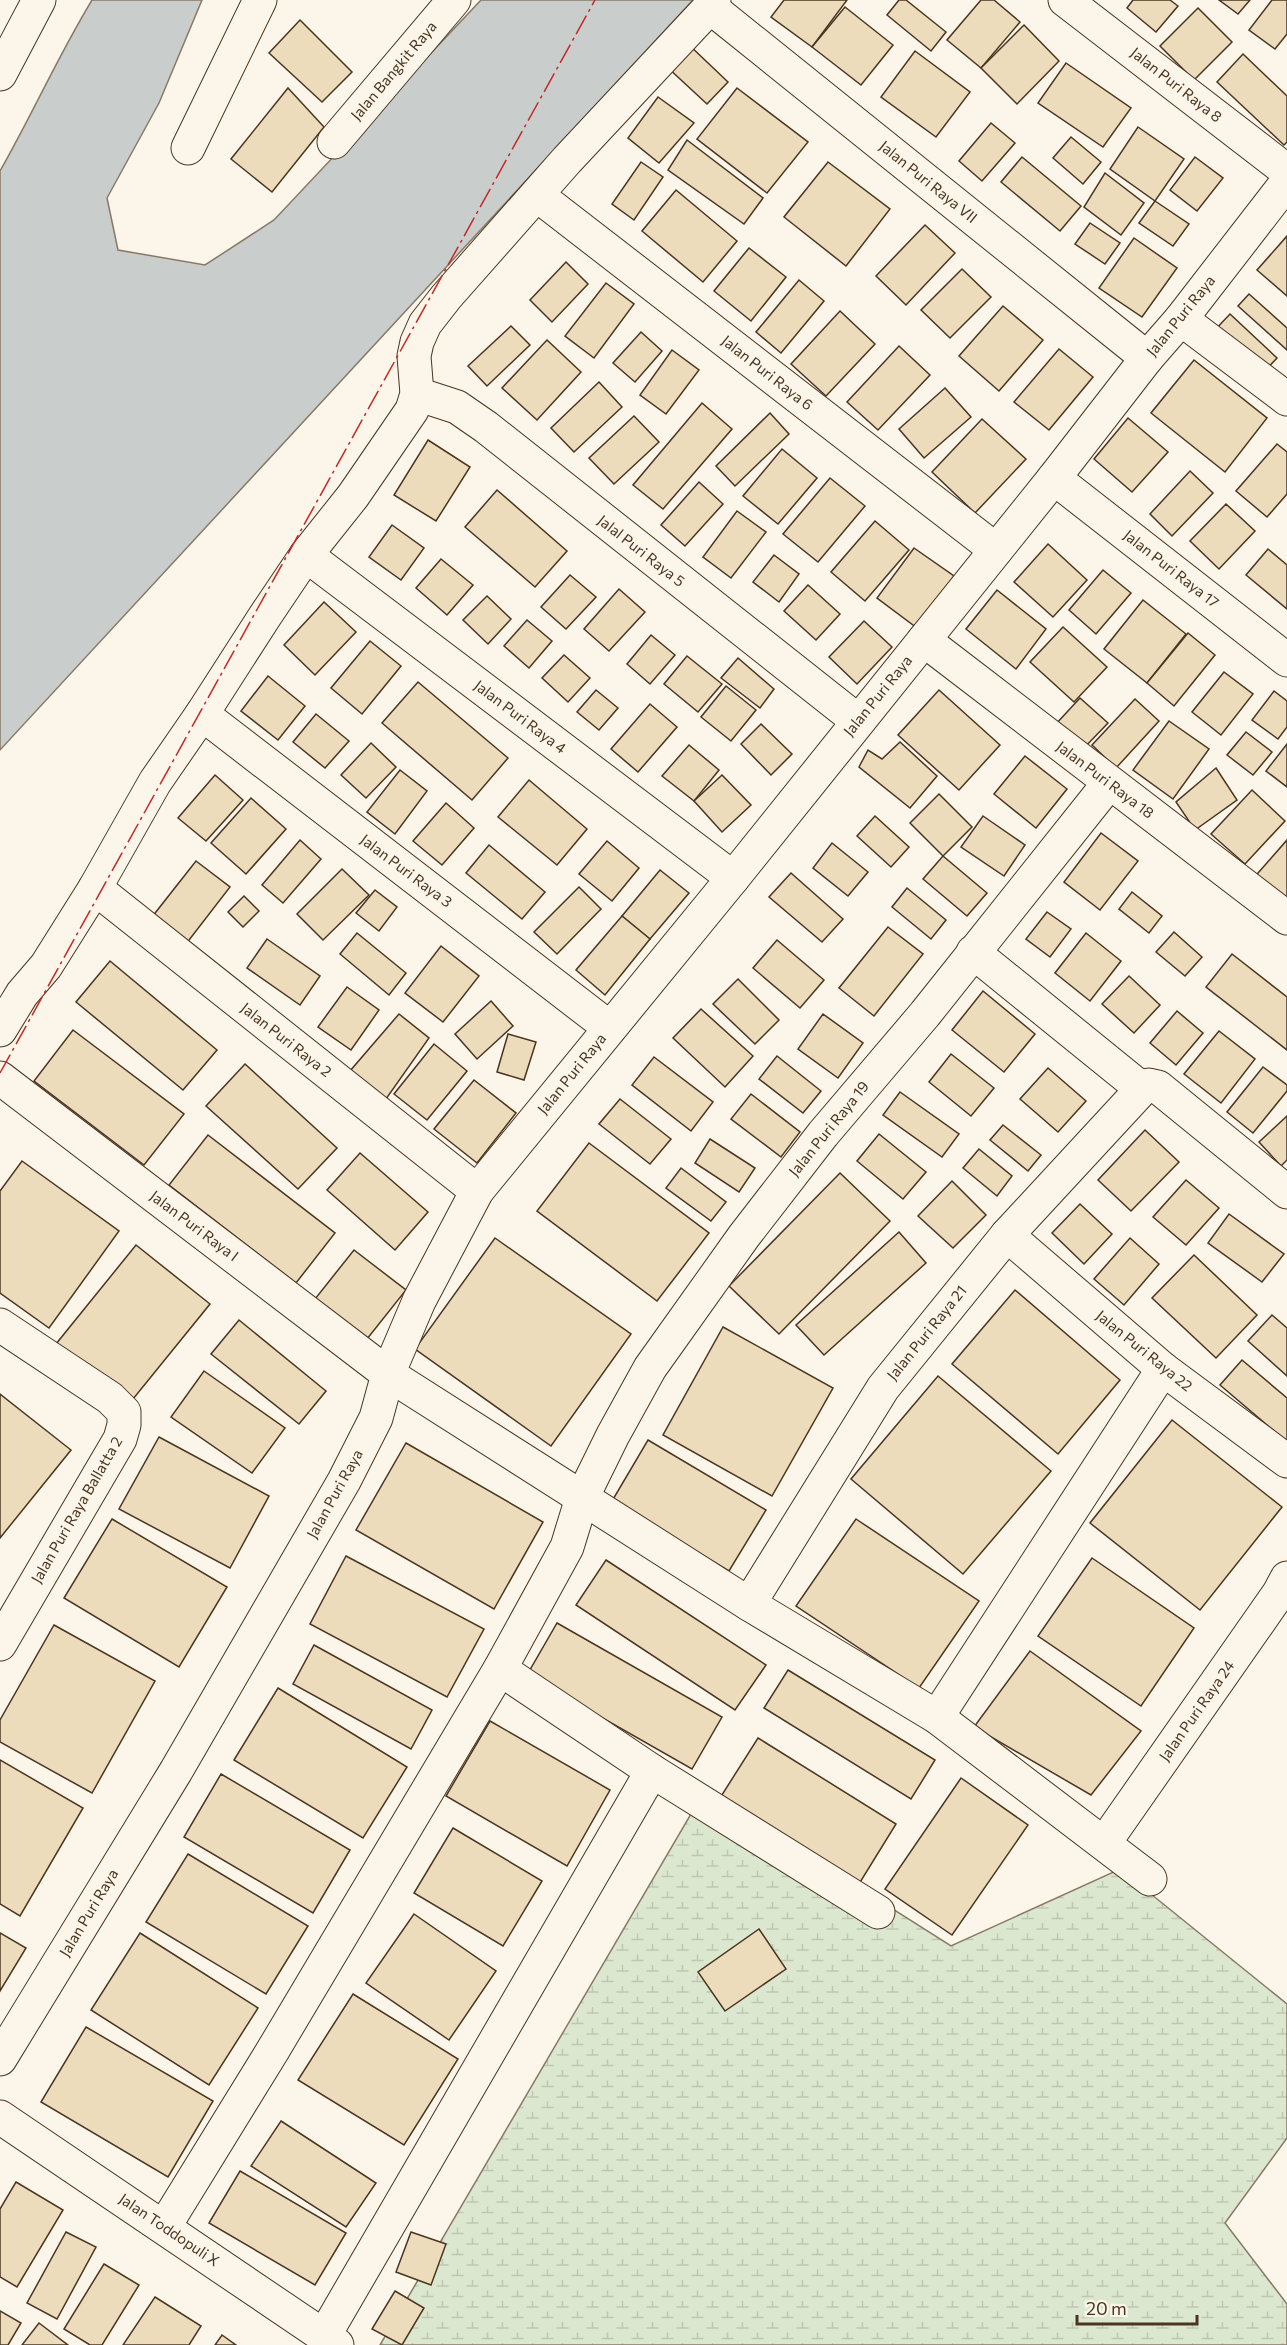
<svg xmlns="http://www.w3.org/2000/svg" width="1287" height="2345" font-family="Commissioner,sans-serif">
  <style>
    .wetland { fill: url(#wetland-marsh); stroke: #887966; stroke-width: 1.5 }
    .water { fill: #c9cecd; stroke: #887966; stroke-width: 1.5 }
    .building { fill: #ecdcbc; stroke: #4a3520; stroke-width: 1.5 }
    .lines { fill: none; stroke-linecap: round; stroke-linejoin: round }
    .minor-casing { stroke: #4a3520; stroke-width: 35 }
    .minor { stroke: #fbf6e9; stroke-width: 33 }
    .power { stroke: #c62828; stroke-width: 1.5; stroke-dasharray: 21 4.5 3 4.5; stroke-linecap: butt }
    .labels { text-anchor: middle; stroke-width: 4.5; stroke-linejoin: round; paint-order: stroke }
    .street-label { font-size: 15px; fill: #4a3520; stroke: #fbf6e9 }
  </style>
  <defs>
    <pattern id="wetland-marsh" width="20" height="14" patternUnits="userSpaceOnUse" patternTransform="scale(1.5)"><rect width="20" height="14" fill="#dce7d0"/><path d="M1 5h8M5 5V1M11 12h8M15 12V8" fill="none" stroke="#bec7b2"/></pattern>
  </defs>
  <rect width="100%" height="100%" fill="#fbf6e9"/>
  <polygon class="wetland" points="705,1790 951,1946 1120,1869 1287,2004 1287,2138 1225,2223 1287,2304 1287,2345 380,2345"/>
  <path class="water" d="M 92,0 L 202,0 L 159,103 L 107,198 L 118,250 L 205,265 L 274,220 L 481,0 L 693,0 L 0,750 L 0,171 C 32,115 58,56 92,0 Z"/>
  <g class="building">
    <polygon points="784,0 847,0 812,47 771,17"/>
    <polygon points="899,0 906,0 946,32 931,51 887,15"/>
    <polygon points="981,0 994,0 1020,22 981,68 947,40"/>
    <polygon points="1133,0 1170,0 1178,6 1156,32 1127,8"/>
    <polygon points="1219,0 1250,0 1238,14"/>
    <polygon points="1272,0 1287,0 1287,34 1275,49 1249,30"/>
    <polygon points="845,7 893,45 861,85 812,47"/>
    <polygon points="1198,8 1232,42 1194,80 1160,46"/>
    <polygon points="300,20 352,72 322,102 269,53"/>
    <polygon points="1024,25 1059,61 1017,104 981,68"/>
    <polygon points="687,43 728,82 707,104 666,66"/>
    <polygon points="915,51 970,92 936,137 881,97"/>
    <polygon points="1243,54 1287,96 1287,142 1284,145 1217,82"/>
    <polygon points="1066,63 1131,108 1103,147 1038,103"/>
    <polygon points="288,88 324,127 272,192 231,159"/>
    <polygon points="737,88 808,142 767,193 697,139"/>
    <polygon points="658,97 694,123 659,163 628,138"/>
    <polygon points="991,123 1015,143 982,181 959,161"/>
    <polygon points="1138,127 1184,159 1155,201 1110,169"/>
    <polygon points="1071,137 1101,162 1083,184 1053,158"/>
    <polygon points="687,140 763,198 744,224 668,170"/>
    <polygon points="1022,157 1081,206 1060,231 1001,182"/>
    <polygon points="1195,157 1223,178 1197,211 1170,190"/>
    <polygon points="641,162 663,177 634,220 612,204"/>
    <polygon points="828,162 890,209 846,266 784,217"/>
    <polygon points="1105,173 1144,203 1121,235 1084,207"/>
    <polygon points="676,190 737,241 703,282 642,231"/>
    <polygon points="1155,201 1189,224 1173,246 1139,223"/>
    <polygon points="1090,223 1120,243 1105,264 1075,244"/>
    <polygon points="925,225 955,253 906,305 876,276"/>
    <polygon points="1287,236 1287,296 1257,270"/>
    <polygon points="1134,238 1177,268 1142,317 1099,288"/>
    <polygon points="749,248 786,277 751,321 714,291"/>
    <polygon points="566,262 588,284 552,322 530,300"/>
    <polygon points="962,269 991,297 950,338 921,310"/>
    <polygon points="799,280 824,301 781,353 756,332"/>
    <polygon points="606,283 634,304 594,358 565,336"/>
    <polygon points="1249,294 1287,328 1287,350 1238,306"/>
    <polygon points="1003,306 1043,340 999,391 959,356"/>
    <polygon points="840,311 875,344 826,396 791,364"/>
    <polygon points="1230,314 1277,358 1260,376 1213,332"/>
    <polygon points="511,326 530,345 487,386 468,366"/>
    <polygon points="641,332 662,351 635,382 613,363"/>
    <polygon points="547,340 581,372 537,420 502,388"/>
    <polygon points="899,346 930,375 878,430 847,402"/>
    <polygon points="1059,349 1093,377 1049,430 1014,402"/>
    <polygon points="672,350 699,370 666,414 640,395"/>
    <polygon points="1194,360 1267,418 1225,472 1151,413"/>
    <polygon points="599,382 622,407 574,452 551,428"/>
    <polygon points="945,388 971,417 924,458 899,429"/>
    <polygon points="702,403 732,429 663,509 633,485"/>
    <polygon points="770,413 789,434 735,486 716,466"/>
    <polygon points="634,416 659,442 614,484 589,458"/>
    <polygon points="1128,418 1168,452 1132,492 1094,459"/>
    <polygon points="982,419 1026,459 975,513 932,472"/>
    <polygon points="428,440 470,467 436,521 394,495"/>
    <polygon points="1277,444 1287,452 1287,494 1267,517 1236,491"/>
    <polygon points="782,449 817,478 778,524 743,496"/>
    <polygon points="1190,471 1213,493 1172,536 1150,514"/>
    <polygon points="830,478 865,506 818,562 783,534"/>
    <polygon points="699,482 723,504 685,546 661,525"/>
    <polygon points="497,490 567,551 535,587 465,527"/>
    <polygon points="1226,504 1255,531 1219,569 1190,541"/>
    <polygon points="737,511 766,532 731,578 703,557"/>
    <polygon points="875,521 909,550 865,601 831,572"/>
    <polygon points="392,525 424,548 401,580 369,557"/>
    <polygon points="1048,544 1087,580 1053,617 1014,582"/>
    <polygon points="914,548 954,576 917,628 877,598"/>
    <polygon points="1268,549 1287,565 1287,609 1246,575"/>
    <polygon points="774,555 799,574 779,602 753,582"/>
    <polygon points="441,559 473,585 447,615 416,588"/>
    <polygon points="1103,570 1131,593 1096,634 1069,610"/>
    <polygon points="570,575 596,597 566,629 541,607"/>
    <polygon points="808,585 840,614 816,640 784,611"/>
    <polygon points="619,589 645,612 609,651 584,629"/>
    <polygon points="997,590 1046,629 1016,669 966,629"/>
    <polygon points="487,596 511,619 488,644 463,620"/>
    <polygon points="1143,600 1186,634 1147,683 1104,649"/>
    <polygon points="324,602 356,632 315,675 284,645"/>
    <polygon points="527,620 552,641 529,668 504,646"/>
    <polygon points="864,621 892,647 857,684 829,657"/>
    <polygon points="1063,627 1107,667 1074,702 1030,662"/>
    <polygon points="1188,633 1215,655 1174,706 1147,683"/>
    <polygon points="651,635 675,655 650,684 627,664"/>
    <polygon points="370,641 401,666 362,714 331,688"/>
    <polygon points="564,655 590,678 568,702 542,678"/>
    <polygon points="687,656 722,684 698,712 664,684"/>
    <polygon points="738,658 774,689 760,708 721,678"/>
    <polygon points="1224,672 1253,694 1221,735 1192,712"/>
    <polygon points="268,676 305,706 278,740 241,711"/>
    <polygon points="418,682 508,758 472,800 382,723"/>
    <polygon points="726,686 756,710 731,741 701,717"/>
    <polygon points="596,690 618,708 599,730 577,712"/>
    <polygon points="939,690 1000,745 959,790 898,735"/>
    <polygon points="1274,691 1287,701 1287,727 1278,739 1252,720"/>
    <polygon points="1080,698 1108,723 1082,750 1055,725"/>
    <polygon points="1135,699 1159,721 1116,768 1092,745"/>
    <polygon points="650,704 677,727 638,772 611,749"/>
    <polygon points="316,714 349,741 325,768 293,742"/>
    <polygon points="1169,721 1209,749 1173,799 1133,770"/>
    <polygon points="761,724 792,754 771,775 741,744"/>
    <polygon points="1246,732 1272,752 1253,775 1227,755"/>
    <polygon points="900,742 937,776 910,808 859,767 868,750 882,759"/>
    <polygon points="371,743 396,767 366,798 341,775"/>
    <polygon points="1287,744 1287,787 1266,771"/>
    <polygon points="689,745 719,770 694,801 662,776"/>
    <polygon points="1025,756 1067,789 1036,828 994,794"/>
    <polygon points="1216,768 1237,800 1195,830 1176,802"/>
    <polygon points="400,770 427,791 395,834 367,812"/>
    <polygon points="215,775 243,800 206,841 178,818"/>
    <polygon points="722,775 751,805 722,832 694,801"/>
    <polygon points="529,780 587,829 557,865 498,817"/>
    <polygon points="1252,790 1285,821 1245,864 1211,834"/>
    <polygon points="939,794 972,827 943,856 910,823"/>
    <polygon points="251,798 286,829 246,874 211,843"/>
    <polygon points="446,803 474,828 442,865 413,841"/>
    <polygon points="875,816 909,847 891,867 857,836"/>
    <polygon points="983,816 1025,845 1004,876 961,847"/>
    <polygon points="1101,833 1138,861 1100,910 1064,882"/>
    <polygon points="300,840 321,859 283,903 262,885"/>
    <polygon points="1287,840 1287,912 1251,881"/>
    <polygon points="607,841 639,868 612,901 579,874"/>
    <polygon points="832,843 868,872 848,896 813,868"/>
    <polygon points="489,845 545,892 522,919 466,873"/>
    <polygon points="943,856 987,893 967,916 923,879"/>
    <polygon points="196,861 230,887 186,944 152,917"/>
    <polygon points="342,869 369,895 323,940 297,914"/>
    <polygon points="660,870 689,893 650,939 622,916"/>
    <polygon points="791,873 843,919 822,942 769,897"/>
    <polygon points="579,887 601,909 557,954 534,932"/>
    <polygon points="907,888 946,920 931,939 892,907"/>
    <polygon points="375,890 397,907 379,931 356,913"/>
    <polygon points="1132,892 1162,916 1149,933 1119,909"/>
    <polygon points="244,896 259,911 243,927 228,912"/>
    <polygon points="1047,912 1071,929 1050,957 1026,939"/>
    <polygon points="622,916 650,939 605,995 576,970"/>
    <polygon points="888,927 923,954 874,1016 839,988"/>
    <polygon points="1174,932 1202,957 1185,976 1156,952"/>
    <polygon points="357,933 406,973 389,995 340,954"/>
    <polygon points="1086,933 1121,961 1090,1001 1055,973"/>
    <polygon points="267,939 320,976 300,1005 247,968"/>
    <polygon points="777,940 824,980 800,1008 753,968"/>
    <polygon points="441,946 479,976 443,1022 405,993"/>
    <polygon points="1232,954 1287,997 1287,1050 1206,987"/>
    <polygon points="110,961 217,1050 183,1090 76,1002"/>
    <polygon points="1129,976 1160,1005 1134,1033 1102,1004"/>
    <polygon points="738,979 779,1020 755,1044 713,1004"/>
    <polygon points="347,987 379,1010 351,1050 318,1027"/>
    <polygon points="983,991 1035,1034 1004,1072 952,1030"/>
    <polygon points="491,1001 513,1026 477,1059 455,1034"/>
    <polygon points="701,1009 753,1056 725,1087 673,1038"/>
    <polygon points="1177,1011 1203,1033 1176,1065 1150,1043"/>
    <polygon points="399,1014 429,1038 386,1099 350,1071"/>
    <polygon points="823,1014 863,1043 838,1078 798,1049"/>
    <polygon points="73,1030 184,1114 144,1165 34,1081"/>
    <polygon points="1219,1031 1255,1059 1221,1103 1184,1074"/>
    <polygon points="508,1034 536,1042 524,1080 497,1072"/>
    <polygon points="434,1044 467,1071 427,1120 394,1094"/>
    <polygon points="951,1054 994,1088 971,1116 929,1082"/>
    <polygon points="777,1056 821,1091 803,1113 759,1079"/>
    <polygon points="654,1057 713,1102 691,1131 632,1085"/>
    <polygon points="245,1064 337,1148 298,1189 206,1106"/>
    <polygon points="1263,1067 1287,1085 1287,1091 1253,1133 1227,1112"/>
    <polygon points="1048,1068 1086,1101 1058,1132 1020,1099"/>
    <polygon points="474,1080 516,1113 477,1163 434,1129"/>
    <polygon points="900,1092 959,1134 942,1157 883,1115"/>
    <polygon points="751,1094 800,1132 781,1157 731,1119"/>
    <polygon points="620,1099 671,1139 650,1164 599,1124"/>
    <polygon points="1287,1116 1287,1160 1281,1166 1259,1142"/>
    <polygon points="1003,1125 1041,1155 1028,1171 990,1140"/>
    <polygon points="1145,1130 1179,1162 1131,1211 1098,1180"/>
    <polygon points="879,1134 926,1172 903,1199 857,1161"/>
    <polygon points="208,1135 335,1233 296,1283 169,1185"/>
    <polygon points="710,1139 755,1168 739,1192 695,1163"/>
    <polygon points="589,1143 709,1233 657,1301 537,1211"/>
    <polygon points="979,1149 1012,1176 997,1196 963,1168"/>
    <polygon points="360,1153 428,1212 395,1250 327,1190"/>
    <polygon points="22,1161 119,1231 49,1328 0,1293 0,1191"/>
    <polygon points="681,1168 726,1202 711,1221 666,1188"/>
    <polygon points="840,1173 890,1221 779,1334 729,1286"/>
    <polygon points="1186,1180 1219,1208 1186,1245 1153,1217"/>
    <polygon points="952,1181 986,1215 953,1248 918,1216"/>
    <polygon points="1080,1204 1112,1234 1084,1264 1052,1233"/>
    <polygon points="1229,1214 1284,1254 1262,1282 1208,1243"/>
    <polygon points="899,1232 926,1263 824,1355 796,1325"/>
    <polygon points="495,1238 631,1334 551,1446 415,1349"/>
    <polygon points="1130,1238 1159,1264 1124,1305 1094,1279"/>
    <polygon points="136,1245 210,1304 129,1404 56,1344"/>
    <polygon points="354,1250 406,1290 367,1339 315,1299"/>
    <polygon points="1194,1255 1257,1315 1216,1358 1152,1298"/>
    <polygon points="1015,1290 1120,1380 1058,1454 952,1364"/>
    <polygon points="1272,1315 1287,1328 1287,1376 1248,1341"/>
    <polygon points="239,1320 326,1391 299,1424 211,1354"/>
    <polygon points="723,1327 833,1388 772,1496 663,1435"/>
    <polygon points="1242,1360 1287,1398 1287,1442 1220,1385"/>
    <polygon points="204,1371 285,1428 252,1473 171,1417"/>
    <polygon points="938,1376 1051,1471 963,1574 851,1479"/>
    <polygon points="0,1394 71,1450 0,1538"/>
    <polygon points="1172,1420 1282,1507 1200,1610 1090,1523"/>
    <polygon points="159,1437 269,1496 230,1568 119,1509"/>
    <polygon points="648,1440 766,1510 729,1571 612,1501"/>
    <polygon points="406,1443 543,1522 494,1609 356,1530"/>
    <polygon points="112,1519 227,1587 179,1667 64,1598"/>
    <polygon points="856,1519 979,1601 919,1688 796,1606"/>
    <polygon points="346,1556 484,1629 447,1697 310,1624"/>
    <polygon points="1092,1558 1194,1628 1141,1706 1038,1636"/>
    <polygon points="606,1560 766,1665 735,1710 576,1605"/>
    <polygon points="557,1623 722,1717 692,1769 527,1675"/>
    <polygon points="54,1625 155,1681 92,1793 0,1742 0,1720"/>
    <polygon points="314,1645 432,1710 411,1749 293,1684"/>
    <polygon points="1030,1651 1141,1731 1091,1795 974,1727"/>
    <polygon points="788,1670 935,1760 911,1799 764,1708"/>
    <polygon points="278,1688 407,1767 363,1838 234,1760"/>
    <polygon points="490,1721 610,1790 567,1866 446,1796"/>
    <polygon points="758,1738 896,1824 859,1884 720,1798"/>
    <polygon points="0,1760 83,1808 20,1916 0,1904"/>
    <polygon points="221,1774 350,1850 313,1913 184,1837"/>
    <polygon points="961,1778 1028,1825 952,1935 885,1889"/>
    <polygon points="453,1828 542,1881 503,1946 414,1893"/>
    <polygon points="188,1854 308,1926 266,1994 146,1922"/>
    <polygon points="414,1914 496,1971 449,2040 366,1983"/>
    <polygon points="759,1929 786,1969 725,2011 698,1972"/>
    <polygon points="0,1933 26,1948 0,1991"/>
    <polygon points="140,1933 258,2008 209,2085 91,2010"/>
    <polygon points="353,1994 458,2059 404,2145 298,2080"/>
    <polygon points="86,2027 213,2101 168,2177 41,2102"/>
    <polygon points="281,2121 376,2183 346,2227 251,2166"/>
    <polygon points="240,2171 346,2233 315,2285 209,2223"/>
    <polygon points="16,2182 63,2210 17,2287 0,2277 0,2209"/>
    <polygon points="66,2232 96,2247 57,2319 27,2303"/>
    <polygon points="411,2232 446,2244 431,2285 396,2272"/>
    <polygon points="104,2264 139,2285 102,2345 90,2345 64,2329"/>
    <polygon points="395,2291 424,2308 402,2345 372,2329"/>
    <polygon points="155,2297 201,2326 189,2345 123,2345"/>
    <polygon points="0,2311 21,2323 8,2345 0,2345"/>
    <polygon points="39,2323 68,2345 22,2345"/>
    <polygon points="222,2335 236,2345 215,2345"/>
  </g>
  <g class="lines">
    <g class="minor-casing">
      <g id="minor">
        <polyline points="1065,0 1287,171"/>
        <polyline points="710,7 1147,358"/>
        <polyline points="0,74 39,0"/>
        <polyline points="334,142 454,0"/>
        <polyline points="188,148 260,0"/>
        <polyline points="537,195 996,550"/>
        <polyline points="1181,319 1287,399"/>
        <polyline points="417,394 457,407 486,427 858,721"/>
        <polyline points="1054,478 1287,660"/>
        <polyline points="306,555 733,878"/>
        <polyline points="924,640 1287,918"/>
        <polyline points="202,714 610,1028"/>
        <polyline points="95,888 477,1191"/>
        <polyline points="973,952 1142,1089"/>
        <polyline points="0,1030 22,994 46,966 95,888 155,782 202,714 265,616 306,555 353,496 412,410 417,394 414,356 417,342 425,324 446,297 567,160 710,7 714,0"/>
        <polyline points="0,1078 388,1374 749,1604 937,1717 1150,1879"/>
        <polyline points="1007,1235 1163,1369 1287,1461"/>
        <polyline points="0,1325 110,1398 124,1412 124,1425 120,1439 0,1644"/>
        <polyline points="749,1604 883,1388 1007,1235 1142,1089 1149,1085 1158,1087 1287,1192"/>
        <polyline points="500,1669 652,1771 878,1912"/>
        <polyline points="937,1717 1163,1369"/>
        <polyline points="1105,1842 1279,1593 1287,1578"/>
        <polyline points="0,2059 176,1771 344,1481 376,1418 388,1374 419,1301 477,1191 733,878 1054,478 1147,358 1181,319 1287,182"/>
        <polyline points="0,2117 337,2345"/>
        <polyline points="164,2227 273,2050 500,1669 567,1547 582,1498 613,1435 650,1368 744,1236 823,1134 925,1014 1109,783"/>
        <polyline points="324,2336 652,1771"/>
      </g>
    </g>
    <use href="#minor" class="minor"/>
    <polyline class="power" points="0,1073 595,0"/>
  </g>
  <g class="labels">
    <g class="street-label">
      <text transform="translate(394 71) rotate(-50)" y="5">Jalan Bangkit Raya</text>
      <text transform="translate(1176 85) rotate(38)" y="5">Jalan Puri Raya 8</text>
      <text transform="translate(928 182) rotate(39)" y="5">Jalan Puri Raya VII</text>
      <text transform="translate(1181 316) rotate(-51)" y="5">Jalan Puri Raya</text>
      <text transform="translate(767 373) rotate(38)" y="5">Jalan Puri Raya 6</text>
      <text transform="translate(641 551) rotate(38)" y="5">Jalal Puri Raya 5</text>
      <text transform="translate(1171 569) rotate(38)" y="5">Jalan Puri Raya 17</text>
      <text transform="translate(878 696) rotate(-51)" y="5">Jalan Puri Raya</text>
      <text transform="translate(520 717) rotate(37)" y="5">Jalan Puri Raya 4</text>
      <text transform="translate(1105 780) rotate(37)" y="5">Jalan Puri Raya 18</text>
      <text transform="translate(406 871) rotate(37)" y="5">Jalan Puri Raya 3</text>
      <text transform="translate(286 1040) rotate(38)" y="5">Jalan Puri Raya 2</text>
      <text transform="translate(572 1074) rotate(-51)" y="5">Jalan Puri Raya</text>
      <text transform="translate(829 1129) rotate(-51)" y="5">Jalan Puri Raya 19</text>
      <text transform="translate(194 1226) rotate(37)" y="5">Jalan Puri Raya I</text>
      <text transform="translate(927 1333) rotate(-51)" y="5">Jalan Puri Raya 21</text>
      <text transform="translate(1144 1351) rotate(39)" y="5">Jalan Puri Raya 22</text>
      <text transform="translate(335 1494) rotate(-61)" y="5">Jalan Puri Raya</text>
      <text transform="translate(77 1510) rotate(-60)" y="5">Jalan Puri Raya Ballatta 2</text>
      <text transform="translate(1197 1711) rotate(-55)" y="5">Jalan Puri Raya 24</text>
      <text transform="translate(89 1913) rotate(-59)" y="5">Jalan Puri Raya</text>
      <text transform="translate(169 2230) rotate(34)" y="5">Jalan Toddopuli X</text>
    </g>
  </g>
  <path d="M1077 2315v9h120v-9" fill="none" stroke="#4a3520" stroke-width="3"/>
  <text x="1086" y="2315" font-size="18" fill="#4a3520" stroke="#fbf6e9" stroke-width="4.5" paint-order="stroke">20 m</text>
</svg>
